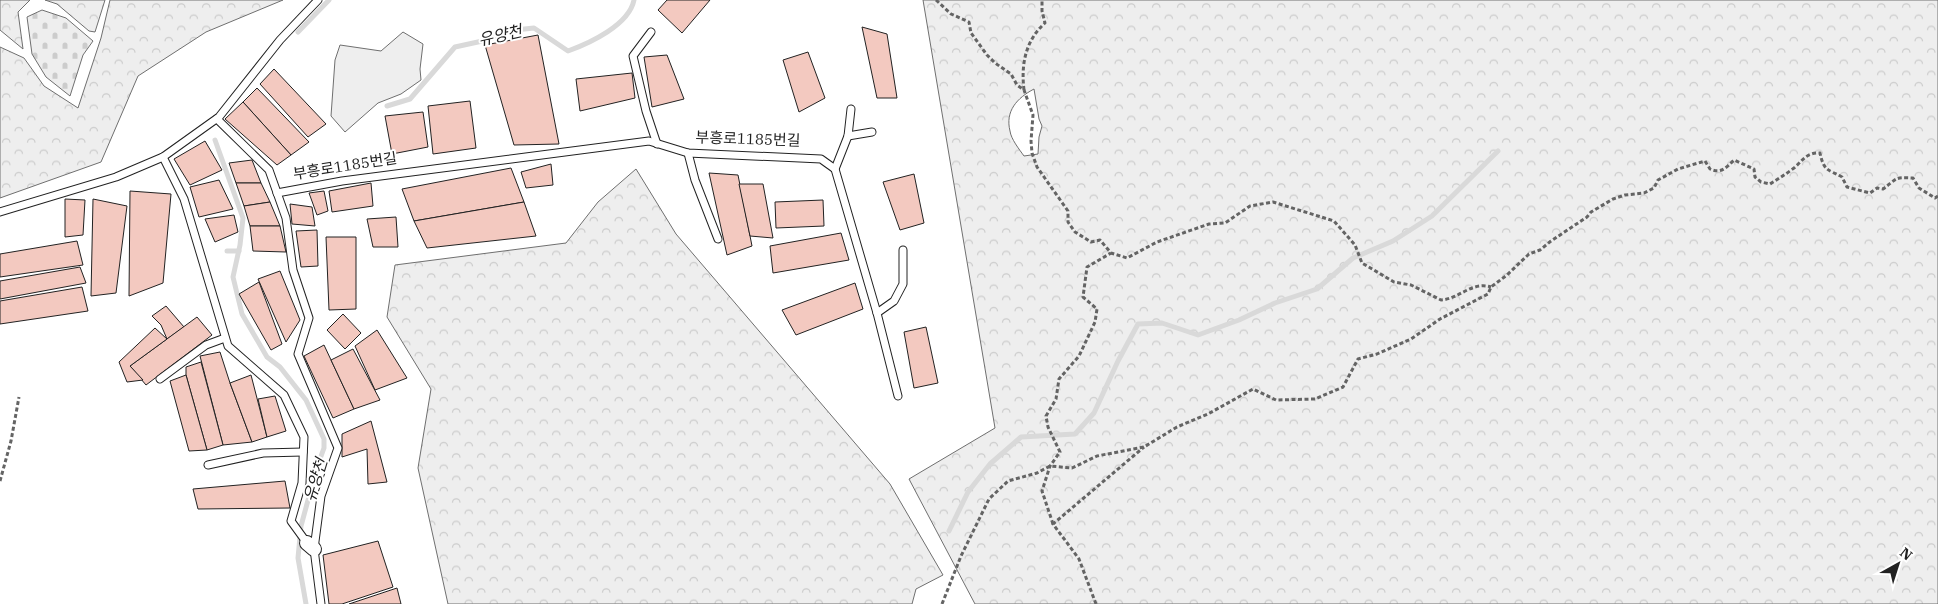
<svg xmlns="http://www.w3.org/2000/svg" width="1938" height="604" font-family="'IBM Plex Serif','Noto Sans KR',serif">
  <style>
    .grass { fill: #eee; stroke: #6f6f6f }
    .forest { fill: url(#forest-crowns); stroke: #6f6f6f; fill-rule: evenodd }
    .cemetery { fill: url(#cemetery-stones); stroke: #6f6f6f }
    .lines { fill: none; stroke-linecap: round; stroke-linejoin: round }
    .stream { stroke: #d9d9d9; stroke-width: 5 }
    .building { fill: #f3c9c0; stroke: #222 }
    .service-casing { stroke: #222; stroke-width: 9 }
    .minor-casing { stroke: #222; stroke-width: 16 }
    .path { stroke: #646464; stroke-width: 3; stroke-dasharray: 4 2.5; stroke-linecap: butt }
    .service { stroke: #fff; stroke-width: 7 }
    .minor { stroke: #fff; stroke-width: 14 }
    .labels { text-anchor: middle; stroke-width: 4; stroke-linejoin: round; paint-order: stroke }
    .street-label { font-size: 15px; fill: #222; stroke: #fff }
    .water-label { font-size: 16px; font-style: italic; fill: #222; stroke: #fff }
  </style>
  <defs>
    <pattern id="forest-crowns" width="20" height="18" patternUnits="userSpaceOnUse" patternTransform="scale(1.25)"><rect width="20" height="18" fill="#eee"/><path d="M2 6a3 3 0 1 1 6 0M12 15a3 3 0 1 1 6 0" fill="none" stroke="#ccc"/></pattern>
    <pattern id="cemetery-stones" width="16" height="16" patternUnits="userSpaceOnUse" patternTransform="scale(1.25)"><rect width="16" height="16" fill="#eee"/><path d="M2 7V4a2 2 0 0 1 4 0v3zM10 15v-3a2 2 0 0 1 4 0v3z" fill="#ccc"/></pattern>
  </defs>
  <rect width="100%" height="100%" fill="#fff"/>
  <polygon class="grass" points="403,32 423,44 420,69 421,80 401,94 378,103 345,132 331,116 335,60 340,45 381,51"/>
  <g class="forest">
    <polygon points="0,0 30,0 18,12 23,49 0,30"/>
    <polygon points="45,0 105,0 95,32 89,31 57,4"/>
    <polygon points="110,0 283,0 206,32 138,76 101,162 0,198 0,47 24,58 44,86 78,108 101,38"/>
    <path d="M 923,0 L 1938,0 L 1938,604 L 975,604 L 909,479 L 995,428 ZM 1034,89 L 1039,119 L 1042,126 L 1039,137 L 1038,154 L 1024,156 C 1019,149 1011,139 1010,131 C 1005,111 1017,98 1034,89 Z"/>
    <polygon points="636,169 676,234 890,484 943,575 916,589 912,604 448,604 418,468 431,389 387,317 395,265 566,243 598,202"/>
  </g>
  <polygon class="cemetery" points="42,10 66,18 93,41 83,55 70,96 46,77 32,54 27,17"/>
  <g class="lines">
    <g class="stream">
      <polyline points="298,32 329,0"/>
      <path d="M 387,106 L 410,99 L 455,47 L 487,40 L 515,30 L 534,28 L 568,51 C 590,43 629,25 634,0"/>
      <polyline points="215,140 243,218 240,245 233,277 242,314 267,357 280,367 306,400 324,439 324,448 317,467 301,526 298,558 306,604"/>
      <polyline points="227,251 239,251"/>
      <polyline points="949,531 968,492 990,464 1021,437 1075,434 1094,413 1118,361 1138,324 1162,323 1198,335 1239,320 1275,303 1317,289 1353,258 1393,241 1432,216 1498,151"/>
    </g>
  </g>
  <g class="building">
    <polygon points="667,0 710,0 682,33 658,10"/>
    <polygon points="862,27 887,34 897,98 877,98"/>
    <polygon points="538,35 559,144 514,145 485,45"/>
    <polygon points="808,52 825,98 799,112 783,60"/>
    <polygon points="667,55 684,99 652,107 644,57"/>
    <polygon points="274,69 326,124 308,137 260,84"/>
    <polygon points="632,73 635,98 580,111 576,79"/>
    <polygon points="257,88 309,142 291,155 243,102"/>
    <polygon points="470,101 476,148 433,154 428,106"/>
    <polygon points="243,102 291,155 277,165 225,119"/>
    <polygon points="423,112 428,147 392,154 385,116"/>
    <polygon points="205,141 222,170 190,185 174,159"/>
    <polygon points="252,160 261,183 236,183 229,163"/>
    <polygon points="551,164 553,185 526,188 521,172"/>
    <polygon points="511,168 524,202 414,221 402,189"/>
    <polygon points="709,173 738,175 752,246 727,255"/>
    <polygon points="914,174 924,223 900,230 883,182"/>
    <polygon points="219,180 233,209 199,217 190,187"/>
    <polygon points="236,183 261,183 270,202 244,206"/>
    <polygon points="371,183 373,206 332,212 329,191"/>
    <polygon points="739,184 763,184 773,238 750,236"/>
    <polygon points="130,191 171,194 163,283 129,296"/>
    <polygon points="324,191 328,211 317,215 309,193"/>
    <polygon points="65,199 85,200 83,235 65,237"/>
    <polygon points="93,199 127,206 116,293 91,296"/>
    <polygon points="823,200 824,226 776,228 775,202"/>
    <polygon points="270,202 280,226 250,226 244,206"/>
    <polygon points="524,202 536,236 427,248 414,221"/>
    <polygon points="290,204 312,207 315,226 292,224"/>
    <polygon points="234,215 238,232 215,242 205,219"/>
    <polygon points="396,217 398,247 373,247 367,219"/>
    <polygon points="250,226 280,226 286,252 253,251"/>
    <polygon points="317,230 318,266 301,267 296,231"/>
    <polygon points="841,233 849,260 773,273 770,246"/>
    <polygon points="326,237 356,237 356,309 329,310"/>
    <polygon points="77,241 83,265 0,277 0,254"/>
    <polygon points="80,267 86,283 0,299 0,281"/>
    <polygon points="280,271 300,320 286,342 258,279"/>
    <polygon points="259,282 282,344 271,350 239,294"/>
    <polygon points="855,283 863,309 796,335 782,310"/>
    <polygon points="82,287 88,311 0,324 0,301"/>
    <polygon points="166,306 184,327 167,339 161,325 152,316"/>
    <polygon points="343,314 361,333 345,349 327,330"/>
    <polygon points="197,317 212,335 146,385 130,366"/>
    <polygon points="926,327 938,383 914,388 904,332"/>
    <polygon points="155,328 167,339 130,366 143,380 127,382 119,362"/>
    <polygon points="377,330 407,378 375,390 355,346"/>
    <polygon points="324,345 354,409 333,418 304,356"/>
    <polygon points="353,349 380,400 354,409 331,360"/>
    <polygon points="220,352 230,383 252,442 223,445 200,356"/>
    <polygon points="201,362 223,445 207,450 186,375 186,367"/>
    <polygon points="186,375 207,450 189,451 170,381"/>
    <polygon points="251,375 267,437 252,442 230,383"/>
    <polygon points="275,396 286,431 267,437 258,399"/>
    <polygon points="371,421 387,482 368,484 367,449 342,457 342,434"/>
    <polygon points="285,481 290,508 198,509 193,489"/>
    <polygon points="378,541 393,587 342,604 329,604 323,555"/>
    <polygon points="397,588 401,604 349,604"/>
  </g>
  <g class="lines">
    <g class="service-casing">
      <g id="service">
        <polyline points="651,32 633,56 646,111 657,144"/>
        <polyline points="217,119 269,170 286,218 293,270 309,318 298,354 338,448 321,496 314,549 321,604"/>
        <polyline points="848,136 872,132"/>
        <polyline points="688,153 695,180 718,239"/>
        <polyline points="163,157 184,199 228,346 284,395 304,437 302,483 291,521 307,543"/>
        <polyline points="835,169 848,136 851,109"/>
        <polyline points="277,193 342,181 649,141 688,153 821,159 835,169 877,313 898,396"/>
        <polyline points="0,212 116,177 163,157 219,117 280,40 318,0"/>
        <polyline points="877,313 894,301 903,284 903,250"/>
        <polyline points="160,379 206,345 225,338"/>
        <polyline points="208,465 263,453 303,452"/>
      </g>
    </g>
    <g class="minor-casing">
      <polyline id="minor" points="307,543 314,549"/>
    </g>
    <g class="path">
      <path d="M 936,0 L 951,14 L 969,22 L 971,33 L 987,55 L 995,63 L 1011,74 L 1017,85 L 1024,90 L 1033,115 L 1031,141 L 1032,153 L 1037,167 L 1068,211 L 1068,222 L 1075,232 L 1091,242 L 1100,240 L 1111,253 L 1127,258 L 1157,242 L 1209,224 L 1225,223 L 1250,206 L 1273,202 L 1334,221 L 1355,245 L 1362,263 L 1394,282 L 1411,285 L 1441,300 C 1459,299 1472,281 1491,287"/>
      <path d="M 1024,90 C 1021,65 1025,41 1045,23 L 1042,11 L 1042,0"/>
      <polyline points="0,481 11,441 19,397"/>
      <polyline points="1053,524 1042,491 1050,466 1060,452 1048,427 1046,416 1056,399 1059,379 1079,356 1095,322 1097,309 1083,297 1087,267 1111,253"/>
      <path d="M 942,604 L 961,556 L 989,499 L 1008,481 L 1037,473 L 1050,466 L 1072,468 L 1097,456 L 1144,447 L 1177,427 L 1208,414 L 1253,389 L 1276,400 L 1315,399 L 1343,387 L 1358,359 L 1377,354 L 1411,339 L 1440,319 L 1488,294 L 1491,287 L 1507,275 L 1529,254 L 1540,250 L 1551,241 L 1587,217 L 1591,212 L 1613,199 L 1625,195 L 1644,193 L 1654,188 L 1658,180 L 1678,169 L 1705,161 L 1710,169 C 1721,174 1726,168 1734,160 L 1754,169 L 1755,177 L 1761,182 L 1770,184 C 1778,179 1786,174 1794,168 C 1802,161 1807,152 1820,153 C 1824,171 1827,169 1842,177 L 1847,187 L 1870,193 L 1877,188 L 1883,189 C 1898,178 1894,177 1913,178 L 1919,188 L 1935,198 L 1938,196"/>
      <polyline points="1096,604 1079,559 1053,524 1144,447"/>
    </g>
    <use href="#service" class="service"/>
    <use href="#minor" class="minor"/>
  </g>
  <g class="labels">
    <g class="street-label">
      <text transform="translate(748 139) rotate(2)" y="5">부흥로1185번길</text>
      <text transform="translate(345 166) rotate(-9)" y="5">부흥로1185번길</text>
    </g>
    <g class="water-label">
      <text transform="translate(500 35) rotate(-13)" y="6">유양천</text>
      <text transform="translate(315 480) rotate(-73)" y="6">유양천</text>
    </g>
  </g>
  <g transform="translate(1898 564) rotate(39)" stroke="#ffffff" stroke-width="4" paint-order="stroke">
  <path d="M0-4L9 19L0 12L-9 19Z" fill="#222222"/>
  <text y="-8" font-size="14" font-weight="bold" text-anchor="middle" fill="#222222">N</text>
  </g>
</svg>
